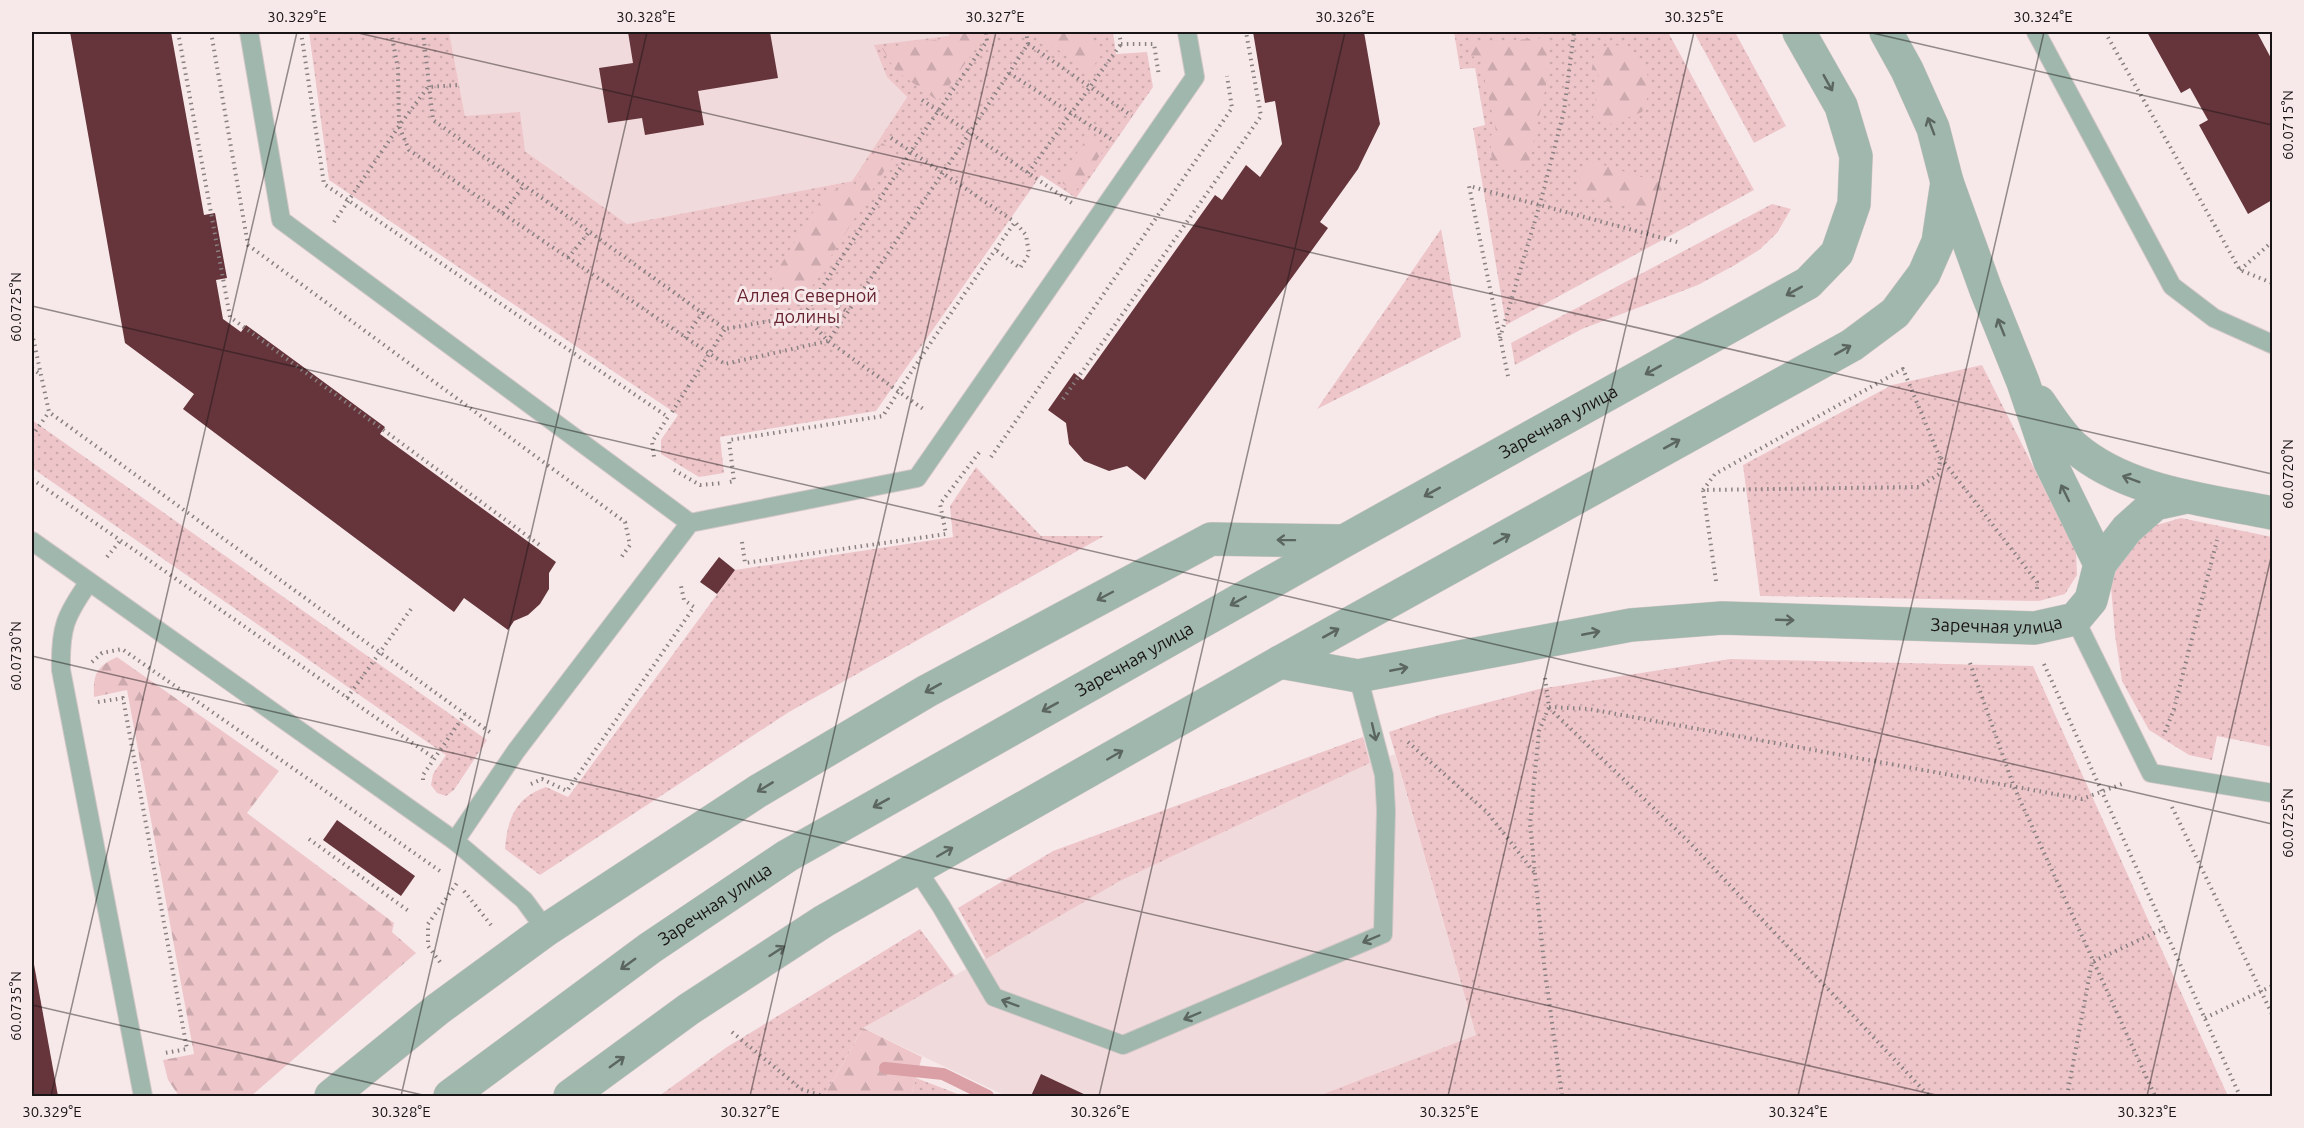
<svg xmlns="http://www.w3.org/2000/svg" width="2304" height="1128" font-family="Ubuntu,sans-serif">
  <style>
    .built { fill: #f1dadc }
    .grass { fill: url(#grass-dots) }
    .forest { fill: url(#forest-firs) }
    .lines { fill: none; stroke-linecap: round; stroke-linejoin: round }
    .stream { stroke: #daa0a6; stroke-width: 12 }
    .building { fill: #65353b }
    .service-casing { stroke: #d3c7c8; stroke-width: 20 }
    .minor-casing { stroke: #d3c7c8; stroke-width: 34 }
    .path { stroke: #898081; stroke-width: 4; stroke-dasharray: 1.5 4.5; stroke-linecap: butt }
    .service { stroke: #9fb7ac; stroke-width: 18 }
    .minor { stroke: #9fb7ac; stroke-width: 33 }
    .oneway { stroke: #5c6660 }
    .ticks { fill: none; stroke: #191415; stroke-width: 1.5; stroke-opacity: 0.45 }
    .labels { text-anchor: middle; stroke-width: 6; stroke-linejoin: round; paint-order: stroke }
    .park-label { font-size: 18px; fill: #672330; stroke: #f7e9ea }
    .street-label { font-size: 18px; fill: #191415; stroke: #f7e9ea }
    .neatline { fill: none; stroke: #191415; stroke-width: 2 }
    .ticks-label { font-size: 15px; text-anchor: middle; fill: #191415 }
  </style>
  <defs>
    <pattern id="grass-dots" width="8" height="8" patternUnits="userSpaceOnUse" patternTransform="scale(1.5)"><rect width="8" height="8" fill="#eec6ca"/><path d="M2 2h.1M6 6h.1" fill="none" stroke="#cca9ad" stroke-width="1.8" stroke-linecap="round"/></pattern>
    <pattern id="forest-firs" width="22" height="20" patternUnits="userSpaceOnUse" patternTransform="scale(1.5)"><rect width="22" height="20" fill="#eec6ca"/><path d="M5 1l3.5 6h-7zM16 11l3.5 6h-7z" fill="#cca9ad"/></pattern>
  </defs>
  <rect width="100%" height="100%" fill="#f7e9ea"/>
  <g class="built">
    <polygon points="449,32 949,32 950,36 887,77 907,97 852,181 627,224 524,150 465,116"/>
    <polygon points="1395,754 1476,1035 1318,1096 1006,1096 863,1028 1120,881 1370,763"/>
  </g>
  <g class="grass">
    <polygon points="309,32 449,32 465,116 520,112 525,151 627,224 852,181 907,97 887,77 874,45 949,36 949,32 1113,32 1116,54 1147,52 1153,87 1076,198 1041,175 876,411 720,437 724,473 699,477 661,454 661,440 678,415 329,180"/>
    <polygon points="1454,32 1668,32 1754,190 1506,325 1473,128 1485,125 1475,68 1460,69"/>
    <polygon points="1694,32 1735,32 1786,126 1754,143"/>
    <polygon points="1772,204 1791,209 1777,233 1759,250 1735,265 1698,285 1582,329 1515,365 1511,343"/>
    <polygon points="1441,229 1461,337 1317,409"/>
    <polygon points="1982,365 2076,551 2077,575 2065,594 2039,601 1760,596 1743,465 1892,385"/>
    <polygon points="32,420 487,740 454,790 446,796 437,793 431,785 433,774 446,755 32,468"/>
    <path d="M 976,467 L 1041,536 L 1104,536 L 789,712 L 540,875 L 505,849 C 507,819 516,797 546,787 L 568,797 L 735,570 L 953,537 L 950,506 Z"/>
    <polygon points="2181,518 2272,537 2272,747 2217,736 2212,760 2189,755 2149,730 2122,681 2115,635 2111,587 2121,551 2146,528"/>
    <polygon points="1730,659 2033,666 2228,1096 1318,1096 1476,1035 1389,732 1439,715 1539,689"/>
    <polygon points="1363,737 1370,763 1120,881 986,959 958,908 1053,851"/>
    <polygon points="920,929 955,976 863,1028 824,1096 659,1096 727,1047"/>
    <polygon points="916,1078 963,1096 911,1096"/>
  </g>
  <g class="forest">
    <polygon points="954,32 980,32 982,40 938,101 895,70 882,48 954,37"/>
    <polygon points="1037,32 1077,32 1103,52 1090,72 1038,36"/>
    <polygon points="1548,38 1546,86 1527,171 1492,163 1490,136 1496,131 1480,58 1471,56 1470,42"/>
    <path d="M 1612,43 C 1644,57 1659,77 1642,112 L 1611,124 L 1593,118 L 1599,76 L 1592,68 L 1595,52 Z"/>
    <polygon points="1088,137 1105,148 1075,192 1058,180"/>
    <polygon points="882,143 896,152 800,306 778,309 767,287 825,193 855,185"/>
    <polygon points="1594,162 1660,183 1663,194 1663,209 1653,213 1582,195 1576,187 1581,173"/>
    <path d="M 117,657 L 279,771 L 247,813 L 394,923 L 392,932 L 416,953 L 251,1096 L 179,1096 L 168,1080 L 163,1060 L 194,1054 L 127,690 L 94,697 C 93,674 96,667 117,657 Z"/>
    <polygon points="863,1028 922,1057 911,1096 824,1096"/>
  </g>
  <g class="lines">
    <polyline class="stream" points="885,1068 943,1074 988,1096"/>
  </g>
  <g class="building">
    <polygon points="70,32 171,32 204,215 215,213 227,278 216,280 223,319 241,332 246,325 385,427 380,434 556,562 549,573 549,589 540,604 528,615 514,621 508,630 464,598 454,612 183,409 194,394 125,343"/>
    <polygon points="628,32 770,32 778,78 698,91 704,125 645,135 642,118 608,123 599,68 633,63"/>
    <polygon points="1253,32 1364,32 1380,124 1358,169 1320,222 1328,228 1145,480 1127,466 1109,471 1084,461 1069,444 1066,423 1048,410 1074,373 1083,380 1215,195 1222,200 1246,165 1260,177 1282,144 1275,101 1265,103"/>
    <polygon points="2147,32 2257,32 2272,60 2272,200 2248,214 2199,125 2208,120 2190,88 2181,93"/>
    <polygon points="719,557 735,570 717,594 700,582"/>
    <polygon points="337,820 415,876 401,896 323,840"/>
    <polygon points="32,959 33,959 58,1096 32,1096"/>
    <polygon points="1041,1074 1088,1096 1031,1096"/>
  </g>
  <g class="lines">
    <g class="service-casing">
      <g id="service">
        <polyline points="249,32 281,220 690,523"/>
        <polyline points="2036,32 2172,286 2214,318 2272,344"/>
        <polyline points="32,541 455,841 524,900 546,930"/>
        <path d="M 89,582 C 65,616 60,628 61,670 L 143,1096"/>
        <polyline points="2075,619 2151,773 2272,793"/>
        <polyline points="455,841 516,751 690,523 917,478 1195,77 1187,32"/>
        <polyline points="916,868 941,906 994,997 1123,1045 1383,934 1386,810 1384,775 1358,676"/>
      </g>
    </g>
    <g class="minor-casing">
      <g id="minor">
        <polyline points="1886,32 1907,70 1933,128 1947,182 1986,290 2023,382 2050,462 2100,564"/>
        <path d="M 2039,402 C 2049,416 2060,434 2073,446 C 2125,492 2207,500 2272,513"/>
        <path id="s1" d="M 1280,662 L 1358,676 L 1631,625 L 1722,618 L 2035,628 L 2075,619 L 2091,600 L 2100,564 L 2127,529 L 2155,504 L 2187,497"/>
        <polyline points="331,1096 438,1009 546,930 758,791 927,691 1211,539 1342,541"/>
        <path id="s2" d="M 450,1096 L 650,948 L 787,856 L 1344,541 L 1808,283 L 1837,253 L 1854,204 L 1856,156 L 1841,106 L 1799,32"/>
        <polyline points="570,1096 689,1009 824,921 1280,662 1852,345 1895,313 1924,274 1938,242 1947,182"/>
      </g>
    </g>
    <g class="path">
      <polyline points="178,32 230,317 541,546"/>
      <polyline points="211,32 248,245 625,522 630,545 620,559"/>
      <polyline points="301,32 324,184 668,417 652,442 654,457"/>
      <polyline points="391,32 398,69 399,126 409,150 725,364 828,341 957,152 1028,44 1026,32"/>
      <polyline points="423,32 433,120 725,329 804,315 925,130 987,41 986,32"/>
      <polyline points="1119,32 1121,44 1154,44 1159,76"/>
      <polyline points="1445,32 1450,32"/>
      <polyline points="2105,32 2240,270 2272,283"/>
      <polyline points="1028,44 1132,116"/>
      <polyline points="1009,73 1114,141"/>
      <polyline points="922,100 1072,203"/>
      <polyline points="891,138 1015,222"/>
      <polyline points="1028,173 1121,44"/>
      <polyline points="503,213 524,185"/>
      <polyline points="334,222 399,126 428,87 458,85"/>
      <polyline points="568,258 589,232"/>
      <polyline points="2240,270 2272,242"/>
      <polyline points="819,293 848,312"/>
      <polyline points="804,315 828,341 926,411"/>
      <polyline points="32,333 49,412 491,733"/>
      <polyline points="685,338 703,312"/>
      <polyline points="1500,338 1540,204 1564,111 1574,32"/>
      <polyline points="32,368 41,375"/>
      <polyline points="1508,376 1469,186 1681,243"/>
      <polyline points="1063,399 1261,116 1246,32"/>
      <polyline points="672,412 725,329"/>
      <polyline points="32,436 49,412"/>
      <polyline points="991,457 1232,108 1227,76"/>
      <polyline points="1941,458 2037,582 2037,589"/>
      <polyline points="674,470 700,485 723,483"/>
      <polyline points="32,479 434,758"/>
      <path d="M 730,482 L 734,481 L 729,440 L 883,416 C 924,350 970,286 1015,222 L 1026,235 L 1029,254 L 1020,268 L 996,250"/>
      <polyline points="1703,490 1715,474 1903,369 1940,458 1939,474 1919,487 1703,490 1716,581"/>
      <polyline points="742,542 745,563 946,534 940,504 981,450"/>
      <polyline points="107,557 120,541"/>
      <polyline points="92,662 102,653 122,649 440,871"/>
      <polyline points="1970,663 2014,787 2155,1096"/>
      <polyline points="2044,664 2240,1096"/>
      <polyline points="1545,678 1549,707 1539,731 1530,824 1544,964 1562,1096"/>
      <polyline points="347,698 411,609"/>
      <polyline points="98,702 123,698 187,1049 165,1053"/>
      <polyline points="1549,707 1589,709 2082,799 2122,784"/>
      <polyline points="1549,708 1688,841 1929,1096"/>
      <polyline points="2165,732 2174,709 2217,540"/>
      <polyline points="1408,742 1487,812 1534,872"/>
      <polyline points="423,780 423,775 465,714"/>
      <polyline points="531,784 542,779 567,791 694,607 684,600 681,586"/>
      <polyline points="2172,807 2272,1014"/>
      <polyline points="309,839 410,912"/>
      <polyline points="464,891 491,925"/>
      <polyline points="440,962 428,946 428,924 457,883"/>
      <polyline points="2205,1018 2272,986"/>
      <polyline points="732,1032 801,1089 823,1096"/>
      <polyline points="2067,1096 2092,962 2165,928"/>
    </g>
    <use href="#service" class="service"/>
    <use href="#minor" class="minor"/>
  </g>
  <defs><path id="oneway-shaft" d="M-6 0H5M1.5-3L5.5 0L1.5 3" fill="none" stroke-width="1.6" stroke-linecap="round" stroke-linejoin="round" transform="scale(1.5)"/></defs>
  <g class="oneway">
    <use href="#oneway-shaft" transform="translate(1828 83) rotate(61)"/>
    <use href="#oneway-shaft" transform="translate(1931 126) rotate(-111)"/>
    <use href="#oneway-shaft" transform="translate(1794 291) rotate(151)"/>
    <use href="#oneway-shaft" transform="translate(2001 327) rotate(-112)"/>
    <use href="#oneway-shaft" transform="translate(1843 350) rotate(-29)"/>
    <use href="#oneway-shaft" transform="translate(1653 370) rotate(151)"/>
    <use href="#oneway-shaft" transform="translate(1672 444) rotate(-29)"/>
    <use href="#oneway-shaft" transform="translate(2131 479) rotate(-160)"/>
    <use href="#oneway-shaft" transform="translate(1432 492) rotate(151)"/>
    <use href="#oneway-shaft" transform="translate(2065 493) rotate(-116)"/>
    <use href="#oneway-shaft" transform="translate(1502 539) rotate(-29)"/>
    <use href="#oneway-shaft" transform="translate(1286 540) rotate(-179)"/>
    <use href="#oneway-shaft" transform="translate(1105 596) rotate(152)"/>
    <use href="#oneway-shaft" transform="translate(1238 601) rotate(151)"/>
    <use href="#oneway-shaft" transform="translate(1785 620) rotate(2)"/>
    <use href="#oneway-shaft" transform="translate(1331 633) rotate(-29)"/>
    <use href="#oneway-shaft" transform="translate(1591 633) rotate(-11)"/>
    <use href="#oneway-shaft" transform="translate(1399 669) rotate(-11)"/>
    <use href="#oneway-shaft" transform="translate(933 688) rotate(151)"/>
    <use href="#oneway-shaft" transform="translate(1050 707) rotate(151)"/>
    <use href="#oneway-shaft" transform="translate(1374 732) rotate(77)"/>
    <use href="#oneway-shaft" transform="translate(1115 755) rotate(-30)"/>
    <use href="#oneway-shaft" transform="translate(765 787) rotate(149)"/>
    <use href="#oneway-shaft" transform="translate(881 803) rotate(151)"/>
    <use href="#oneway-shaft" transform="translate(945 852) rotate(-30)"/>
    <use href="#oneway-shaft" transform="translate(1371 939) rotate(157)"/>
    <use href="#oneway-shaft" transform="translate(777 951) rotate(-33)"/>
    <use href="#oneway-shaft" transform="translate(628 964) rotate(144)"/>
    <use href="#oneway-shaft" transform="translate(1010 1003) rotate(-160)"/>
    <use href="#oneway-shaft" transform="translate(1192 1016) rotate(157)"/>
    <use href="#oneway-shaft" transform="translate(617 1062) rotate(-36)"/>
  </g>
  <path class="ticks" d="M 354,32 L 2272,474M 1868,32 L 2272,125M 32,306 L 2272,824M 32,656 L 1940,1096M 32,1005 L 427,1096M 51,1096 L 297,32M 401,1096 L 647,32M 750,1096 L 996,32M 1099,1096 L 1345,32M 1448,1096 L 1694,32M 1798,1096 L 2044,32M 2147,1096 L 2272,553"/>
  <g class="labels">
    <g class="park-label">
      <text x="807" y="302">Аллея Северной<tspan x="807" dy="21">долины</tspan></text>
    </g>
    <g class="street-label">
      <text dy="6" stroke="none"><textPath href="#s2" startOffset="1299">Заречная улица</textPath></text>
      <text dy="6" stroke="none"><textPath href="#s1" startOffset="723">Заречная улица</textPath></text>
      <text dy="6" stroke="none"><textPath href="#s2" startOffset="813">Заречная улица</textPath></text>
      <text dy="6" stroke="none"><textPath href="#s2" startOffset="327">Заречная улица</textPath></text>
    </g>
  </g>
  <rect width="2304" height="1128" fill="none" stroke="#f7e9ea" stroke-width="66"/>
  <rect x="33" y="33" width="2238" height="1062" class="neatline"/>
  <g class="ticks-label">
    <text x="297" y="22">30.329°E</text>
    <text x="646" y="22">30.328°E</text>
    <text x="995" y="22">30.327°E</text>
    <text x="1345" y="22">30.326°E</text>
    <text x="1694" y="22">30.325°E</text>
    <text x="2043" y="22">30.324°E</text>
    <text transform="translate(2288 125) rotate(-90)" y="5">60.0715°N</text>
    <text transform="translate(16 307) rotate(-90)" y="5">60.0725°N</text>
    <text transform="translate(2288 474) rotate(-90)" y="5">60.0720°N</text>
    <text transform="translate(16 656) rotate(-90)" y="5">60.0730°N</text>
    <text transform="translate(2288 823) rotate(-90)" y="5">60.0725°N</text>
    <text transform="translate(16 1006) rotate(-90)" y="5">60.0735°N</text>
    <text x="52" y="1117">30.329°E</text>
    <text x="401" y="1117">30.328°E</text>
    <text x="750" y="1117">30.327°E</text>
    <text x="1100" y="1117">30.326°E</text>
    <text x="1449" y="1117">30.325°E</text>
    <text x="1798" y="1117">30.324°E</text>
    <text x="2147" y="1117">30.323°E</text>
  </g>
</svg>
